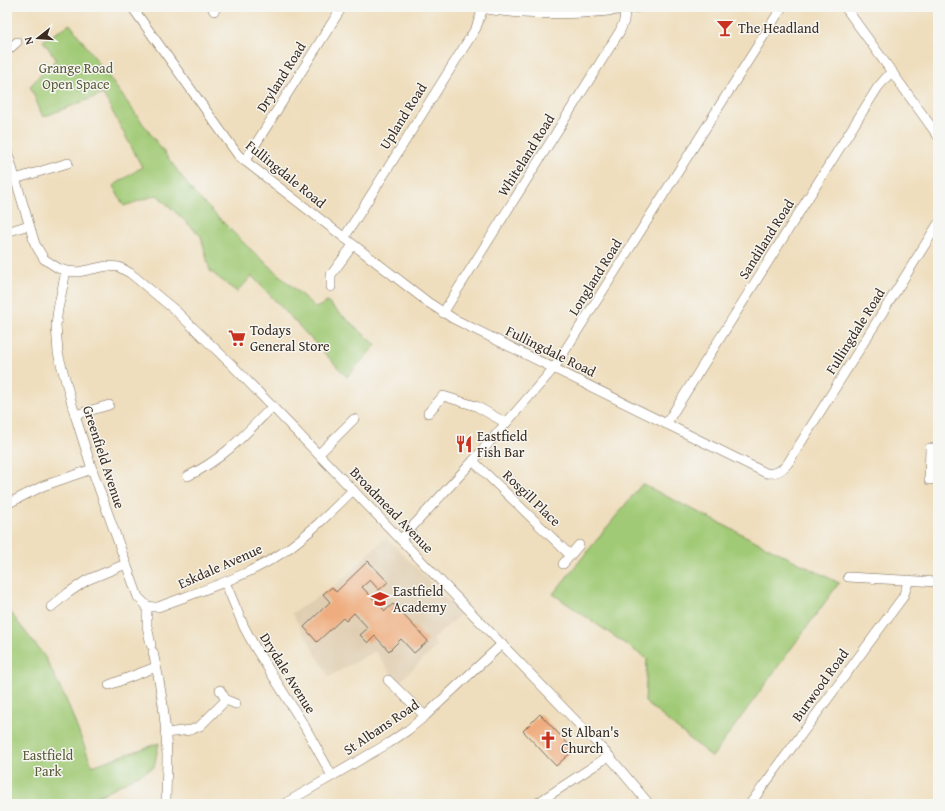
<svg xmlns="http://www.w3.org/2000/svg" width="945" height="811" font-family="'Gentium Book Plus',serif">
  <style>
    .built { fill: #e0ceb1 }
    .green { fill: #a1ca76; stroke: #6e7a4a }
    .building { fill: #efad7f }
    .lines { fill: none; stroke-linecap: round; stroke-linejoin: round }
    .minor-casing { stroke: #7a6956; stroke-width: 10 }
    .minor { stroke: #fff; stroke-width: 9 }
    .labels { text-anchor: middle; stroke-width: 3; stroke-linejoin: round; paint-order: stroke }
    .poi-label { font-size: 14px; fill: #3b2a1e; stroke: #f6f6f2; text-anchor: start }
    .park-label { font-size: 14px; fill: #5a5a38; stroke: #f6f6f2 }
    .street-label { font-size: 14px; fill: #3b2a1e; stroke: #f6f6f2 }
  </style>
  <rect width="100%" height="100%" fill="#f6f6f2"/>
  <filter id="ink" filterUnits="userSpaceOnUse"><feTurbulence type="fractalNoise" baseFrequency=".025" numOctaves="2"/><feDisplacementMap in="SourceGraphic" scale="8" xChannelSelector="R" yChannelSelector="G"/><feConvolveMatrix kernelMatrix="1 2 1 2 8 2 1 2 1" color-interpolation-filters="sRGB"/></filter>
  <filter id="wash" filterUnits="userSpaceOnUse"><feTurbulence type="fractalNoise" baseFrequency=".012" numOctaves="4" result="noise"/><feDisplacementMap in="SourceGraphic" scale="16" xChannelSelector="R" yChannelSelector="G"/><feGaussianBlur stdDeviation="0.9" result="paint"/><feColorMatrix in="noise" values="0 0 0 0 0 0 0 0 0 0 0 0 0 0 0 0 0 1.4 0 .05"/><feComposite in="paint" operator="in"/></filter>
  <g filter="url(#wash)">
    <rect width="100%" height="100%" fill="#efdebd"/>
    <polygon class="built" points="386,537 461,614 433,639 437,646 398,683 375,651 329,677 292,613 336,585"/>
    <g class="green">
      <polygon points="70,24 193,192 248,247 316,308 327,302 376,345 347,377 252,276 237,292 210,271 201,236 157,195 124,206 113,186 142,167 103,94 43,117 30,86 56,59 43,41"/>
      <polygon points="642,484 839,583 712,757 645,702 647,659 553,594"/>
      <polygon points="7,608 45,657 67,702 92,766 159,743 154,767 83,804 7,804"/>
    </g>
    <g id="blocks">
      <g class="building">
        <polygon points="368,561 388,582 379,590 370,580 362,587 385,611 393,604 428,641 414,653 401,639 389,651 375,636 368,643 360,635 368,628 354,613 346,621 343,618 317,642 304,627 330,602 323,594 332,587 336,592"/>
        <polygon points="540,714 574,750 556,766 523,731"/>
      </g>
    </g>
  </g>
  <g filter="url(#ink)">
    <use href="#blocks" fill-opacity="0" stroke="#7a6956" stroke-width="1"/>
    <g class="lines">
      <g class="minor-casing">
        <g id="minor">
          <path d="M 132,7 L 238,155 L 245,161 L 429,303 L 454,319 L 766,473 C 776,474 782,471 788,463 L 938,224"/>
          <polyline points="212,7 214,11 217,7"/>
          <path d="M 476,7 C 526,17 590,15 640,7"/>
          <polyline points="845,7 938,136"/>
          <polyline points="7,51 17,42"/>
          <polyline points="7,151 35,244 44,259 58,268 66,271 78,272 107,266 119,267 130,273 176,311 233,366 575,720 609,756 649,804"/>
          <polyline points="245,161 342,7"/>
          <polyline points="15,179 68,163"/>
          <polyline points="7,232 29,225"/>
          <polyline points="344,238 476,28 483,8"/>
          <polyline points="66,271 58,309 56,325 58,353 75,415 92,469 138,597 147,606 147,626 151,645"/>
          <polyline points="331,287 331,275 353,245"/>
          <polyline points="443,313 620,31 624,21 625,10"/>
          <polyline points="428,413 443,396 476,406 506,423"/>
          <polyline points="75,415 109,405"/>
          <polyline points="666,424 878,87 892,71"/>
          <polyline points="938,448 930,448 929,480 938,479"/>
          <polyline points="319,454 354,419"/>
          <polyline points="473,461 570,555"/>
          <path d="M 188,476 C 224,459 245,434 273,406"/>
          <polyline points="11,502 43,486 92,469"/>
          <polyline points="401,539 473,461 554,368 782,7"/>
          <polyline points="563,564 579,545"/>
          <polyline points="848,577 938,582"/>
          <polyline points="225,582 244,627 256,649 305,727 332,776"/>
          <path d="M 147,606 L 154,607 L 158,607 C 200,591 244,578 282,553 C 308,535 331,512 353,490"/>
          <polyline points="51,607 68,593 87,580 126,564"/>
          <path d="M 153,652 C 161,685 166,721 167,755 C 167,771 166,788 166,804"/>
          <polyline points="388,680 425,716"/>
          <polyline points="109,685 156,667"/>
          <polyline points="220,690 226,700 236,704"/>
          <polyline points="165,733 191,730 200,726 226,700"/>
          <polyline points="284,804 389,743 408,730 425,716 502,644"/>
          <polyline points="536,804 609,756"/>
          <polyline points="750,804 903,597 909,580"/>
        </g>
      </g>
      <use href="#minor" class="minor"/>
    </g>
  </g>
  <defs>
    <g id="bar-bare" transform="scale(1.38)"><path d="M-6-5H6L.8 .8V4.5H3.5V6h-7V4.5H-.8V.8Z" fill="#c8321e" stroke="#f6f6f2" stroke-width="2.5" paint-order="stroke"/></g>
    <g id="supermarket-bare" transform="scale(1.38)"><path d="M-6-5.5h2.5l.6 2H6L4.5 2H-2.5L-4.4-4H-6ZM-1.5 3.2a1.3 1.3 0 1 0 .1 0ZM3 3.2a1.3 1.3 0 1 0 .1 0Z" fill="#c8321e" stroke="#f6f6f2" stroke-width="2.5" paint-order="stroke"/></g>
    <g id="restaurant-bare" transform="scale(1.38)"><path d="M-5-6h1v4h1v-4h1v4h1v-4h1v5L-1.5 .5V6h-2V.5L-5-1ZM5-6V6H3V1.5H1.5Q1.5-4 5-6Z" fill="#c8321e" stroke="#f6f6f2" stroke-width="2.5" paint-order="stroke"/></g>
    <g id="school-bare" transform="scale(1.38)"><path d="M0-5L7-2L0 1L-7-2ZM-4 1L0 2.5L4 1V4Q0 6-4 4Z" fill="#c8321e" stroke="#f6f6f2" stroke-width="2.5" paint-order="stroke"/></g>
    <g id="church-bare" transform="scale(1.38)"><path d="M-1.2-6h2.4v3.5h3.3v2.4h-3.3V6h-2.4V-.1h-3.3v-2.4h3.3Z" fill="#c8321e" stroke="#f6f6f2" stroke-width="2.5" paint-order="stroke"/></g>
  </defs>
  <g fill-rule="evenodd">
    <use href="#bar-bare" x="725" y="28"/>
    <use href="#supermarket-bare" x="237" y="338"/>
    <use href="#restaurant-bare" x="464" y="444"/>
    <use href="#school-bare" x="380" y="599"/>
    <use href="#church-bare" x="548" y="740"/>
  </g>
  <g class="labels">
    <g class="poi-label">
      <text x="738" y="33">The Headland</text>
      <text x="250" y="335">Todays<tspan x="250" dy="16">General Store</tspan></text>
      <text x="477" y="441">Eastfield<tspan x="477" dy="16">Fish Bar</tspan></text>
      <text x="393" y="596">Eastfield<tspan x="393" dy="16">Academy</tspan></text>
      <text x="561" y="737">St Alban's<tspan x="561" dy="16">Church</tspan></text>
    </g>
    <g class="park-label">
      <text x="76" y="73">Grange Road<tspan x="76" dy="16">Open Space</tspan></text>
      <text x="48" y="760">Eastfield<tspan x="48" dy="16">Park</tspan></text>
    </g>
    <g class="street-label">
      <text transform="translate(281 77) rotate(-58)" y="5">Dryland Road</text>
      <text transform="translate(403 116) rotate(-58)" y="5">Upland Road</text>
      <text transform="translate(526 155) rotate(-58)" y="5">Whiteland Road</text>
      <text transform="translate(286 174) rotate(39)" y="5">Fullingdale Road</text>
      <text transform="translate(766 239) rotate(-58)" y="5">Sandiland Road</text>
      <text transform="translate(595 277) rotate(-58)" y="5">Longland Road</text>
      <text transform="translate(855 331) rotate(-58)" y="5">Fullingdale Road</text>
      <text transform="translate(551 351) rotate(26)" y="5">Fullingdale Road</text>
      <text transform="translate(104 457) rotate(72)" y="5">Greenfield Avenue</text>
      <text transform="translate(532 498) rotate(44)" y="5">Rosgill Place</text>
      <text transform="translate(392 510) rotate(46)" y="5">Broadmead Avenue</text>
      <text transform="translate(220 566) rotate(-24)" y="5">Eskdale Avenue</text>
      <text transform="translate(288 673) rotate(58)" y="5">Drydale Avenue</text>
      <text transform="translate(820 685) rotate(-54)" y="5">Burwood Road</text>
      <text transform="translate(381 727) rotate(-34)" y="5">St Albans Road</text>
    </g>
  </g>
  <rect width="945" height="811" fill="none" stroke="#f6f6f2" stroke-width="24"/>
  <g transform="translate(38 38) rotate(253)" stroke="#f6f6f2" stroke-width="3" paint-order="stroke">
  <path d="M0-3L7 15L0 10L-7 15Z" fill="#3b2a1e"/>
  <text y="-6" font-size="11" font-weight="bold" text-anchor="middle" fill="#3b2a1e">N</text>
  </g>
</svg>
